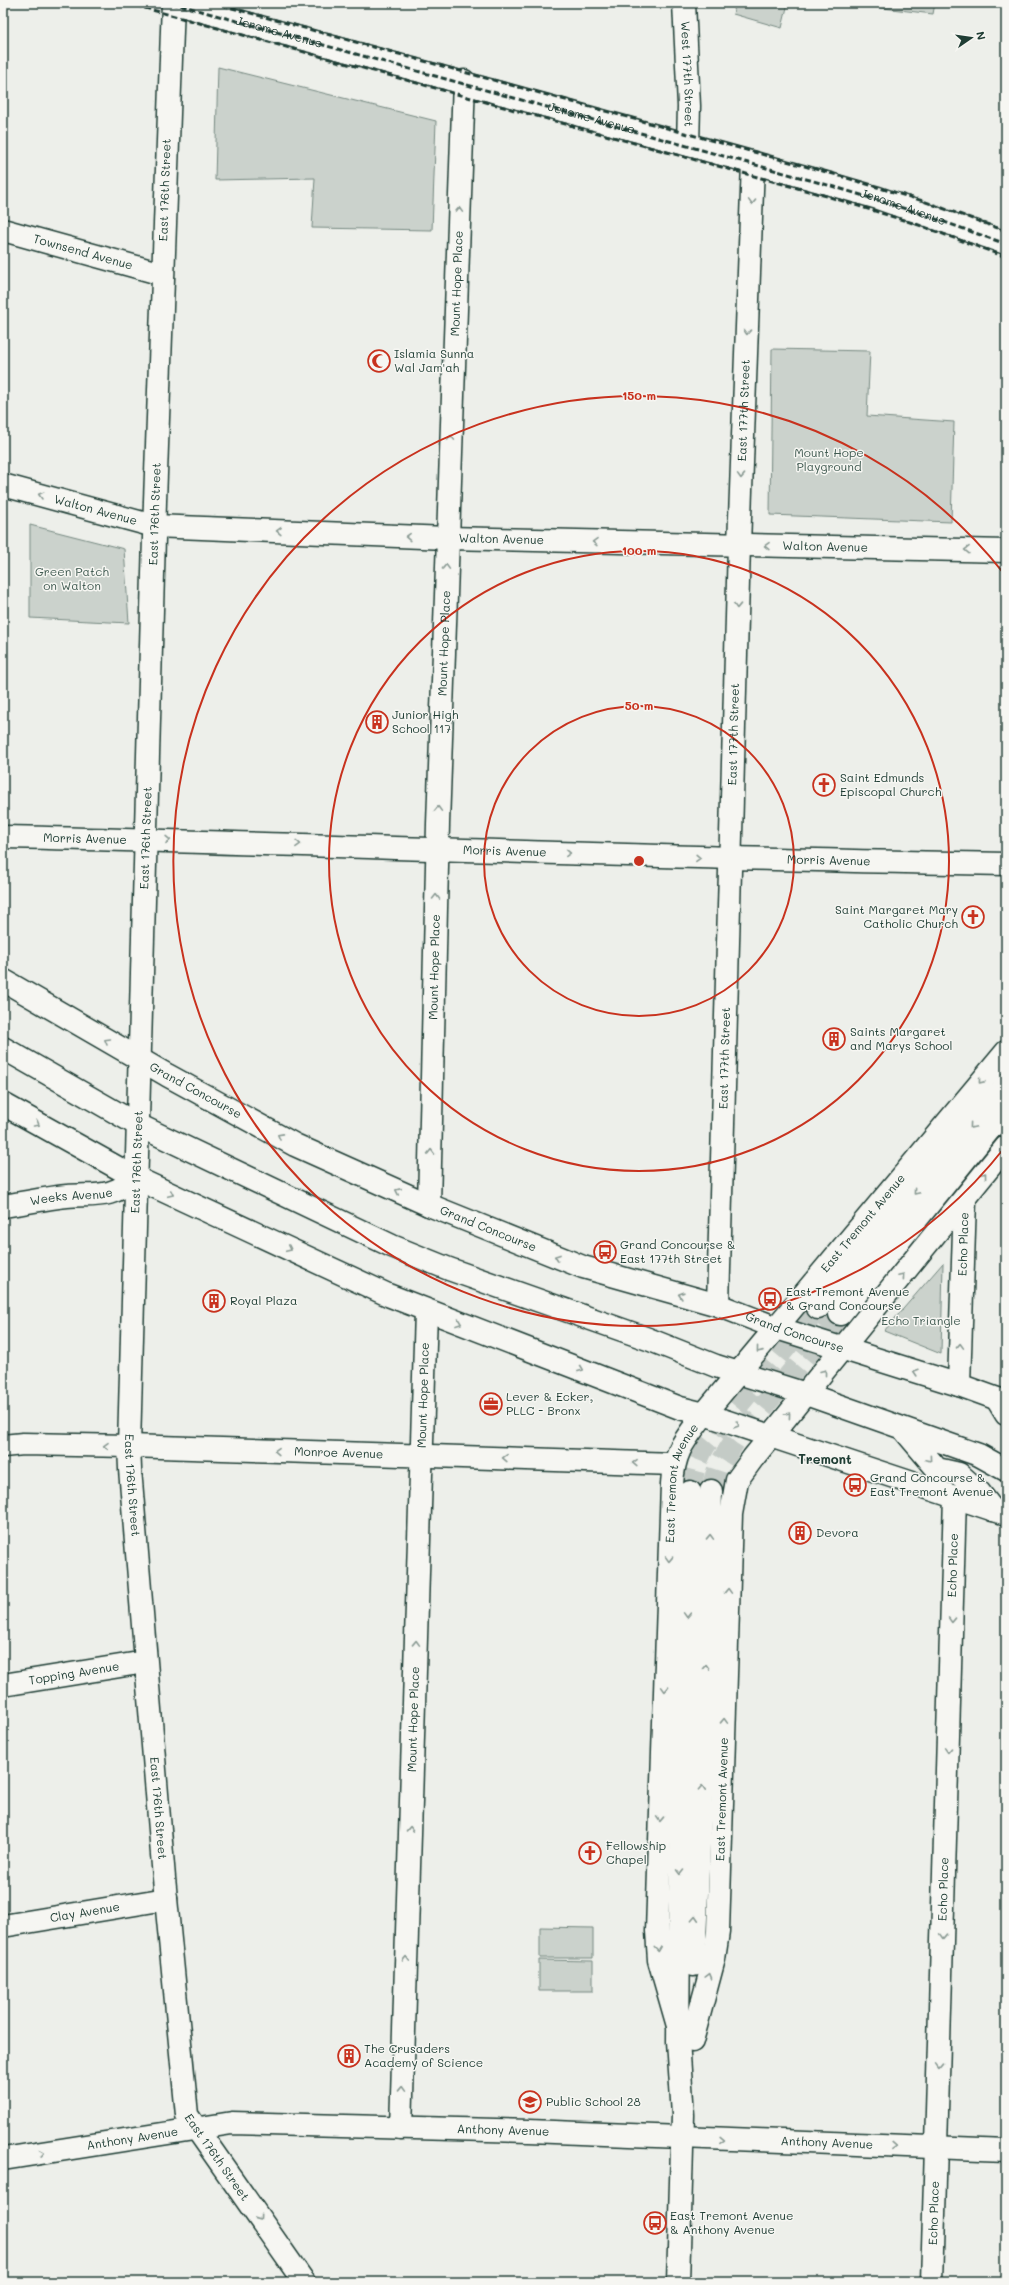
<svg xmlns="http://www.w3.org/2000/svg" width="1009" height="2285" font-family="Mali,sans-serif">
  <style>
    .green { fill: #cbd2cc; stroke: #758880 }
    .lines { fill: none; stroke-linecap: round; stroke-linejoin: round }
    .secondary-tunnel { stroke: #c4cbc6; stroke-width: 22; stroke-dasharray: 22 11; stroke-linecap: butt }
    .street-casing { stroke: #1f3d34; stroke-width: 25 }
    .secondary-casing { stroke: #1f3d34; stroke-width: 25 }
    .primary-casing { stroke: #1f3d34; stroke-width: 25 }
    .street { stroke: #f6f6f2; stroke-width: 22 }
    .secondary { stroke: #f6f6f2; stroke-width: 22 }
    .primary { stroke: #f6f6f2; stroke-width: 22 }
    .rail { stroke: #1f3d34; stroke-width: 3; stroke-dasharray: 6 3; stroke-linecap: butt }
    .oneway { stroke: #8a9a93 }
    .ring { fill: none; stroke: #c8321e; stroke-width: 2 }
    .labels { text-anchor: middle; stroke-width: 3; stroke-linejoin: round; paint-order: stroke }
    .street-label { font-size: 12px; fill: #1f3d34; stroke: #f6f6f2 }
    .poi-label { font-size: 12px; fill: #1f3d34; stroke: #f6f6f2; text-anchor: start }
    .park-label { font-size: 12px; fill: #415b52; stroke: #f6f6f2 }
    .neighbourhood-label { font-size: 13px; font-weight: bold; fill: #1f3d34; stroke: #f6f6f2 }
    .centre { fill: #c8321e; stroke: #f6f6f2; stroke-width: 2 }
    .ring-label { font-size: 12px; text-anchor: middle; font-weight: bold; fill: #c8321e; stroke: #f6f6f2; stroke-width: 3; stroke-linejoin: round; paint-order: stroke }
  </style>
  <rect width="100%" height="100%" fill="#edefea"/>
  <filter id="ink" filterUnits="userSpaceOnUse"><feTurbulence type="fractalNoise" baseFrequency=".025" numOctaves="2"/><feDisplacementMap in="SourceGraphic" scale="8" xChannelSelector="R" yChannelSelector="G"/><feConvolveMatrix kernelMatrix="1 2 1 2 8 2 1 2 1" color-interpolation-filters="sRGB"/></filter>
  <g filter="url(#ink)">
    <g class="green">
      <polygon points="736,3 788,3 782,28 733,14"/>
      <polygon points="841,3 935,3 933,14"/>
      <polygon points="218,67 436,121 432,230 312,228 315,178 215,180"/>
      <polygon points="772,349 870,351 867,416 954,422 951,522 770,515"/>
      <polygon points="30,525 124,549 129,623 30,618"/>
      <polygon points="943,1263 941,1354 884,1331"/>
      <polygon points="540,1927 593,1928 593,1958 540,1958"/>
      <polygon points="539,1960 593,1961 593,1991 539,1991"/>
    </g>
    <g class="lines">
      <g class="secondary-tunnel">
        <polyline points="711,1491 719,1466 734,1442 840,1314"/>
        <path d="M 690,1492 C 692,1474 696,1460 705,1445 L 818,1308"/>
      </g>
      <g class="street-casing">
        <g id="street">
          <path id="s1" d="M 173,3 L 155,501 L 129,1446 L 130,1469 L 164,1878 L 187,2115 L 304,2282"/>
          <path id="s2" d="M 684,3 L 689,106 L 688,145"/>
          <path id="s3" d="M 3,230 L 162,274"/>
          <path id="s4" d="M 3,485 L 154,526 L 447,538 L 1006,551"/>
          <path id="s5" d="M 3,837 C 337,844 672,859 1006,864"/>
          <path id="s6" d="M 429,1205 L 438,824 L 464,81"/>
          <path id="s7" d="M 3,1206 C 24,1203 46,1198 67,1196 C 97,1194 110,1199 136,1178"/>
          <path id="s8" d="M 718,1305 L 739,545 L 753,163"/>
          <path id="s9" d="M 959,1385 L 965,1200"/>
          <path id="s10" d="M 3,1446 L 23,1444 L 129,1446 L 674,1464"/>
          <path id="s11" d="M 3,1685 L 145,1662"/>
          <path id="s12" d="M 3,1926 L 166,1899"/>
          <path id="s13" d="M 401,2128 L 426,1311"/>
          <path id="s14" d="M 3,2159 L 232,2123 L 529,2131 L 1006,2150"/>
          <path id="s15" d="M 932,2282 L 955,1497"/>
        </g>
      </g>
      <g class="secondary-casing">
        <g id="secondary">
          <path id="s16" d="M 173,3 L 816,180 L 878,198 L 1006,243"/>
          <path id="s17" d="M 3,980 L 167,1075 L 295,1145 L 429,1205 L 583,1267 L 718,1305 L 777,1328 L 959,1385 L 1006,1402"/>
          <polyline points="3,1104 136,1178 388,1295 680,1408 704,1414 1006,1514"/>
          <polyline points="818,1308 1006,1085"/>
          <polyline points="840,1314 1006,1109"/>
          <polyline points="694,1965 703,1748 711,1491"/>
          <path id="s18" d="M 678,2026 L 659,1960 L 657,1931 L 672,1484 C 674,1450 685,1440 704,1414 L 1006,1052"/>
          <path id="s19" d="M 692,2041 L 714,1959 L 718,1932 L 731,1514 L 737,1480 L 753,1458 L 1006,1147"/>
          <polyline points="678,2282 683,2115 678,2041 679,1932 690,1492"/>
        </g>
      </g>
      <g class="primary-casing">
        <g id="primary">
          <polyline points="3,1048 138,1125 392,1246 449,1269 648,1339 716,1366 806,1394 979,1455 1006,1470"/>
          <polyline points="997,1399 1006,1414"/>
          <polyline points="904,1430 937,1469 959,1474 979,1492 993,1510"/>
        </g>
      </g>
      <use href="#street" class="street"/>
      <use href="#secondary" class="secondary"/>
      <use href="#primary" class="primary"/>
      <g class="rail">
        <polyline points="127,3 830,197 916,224 1006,257"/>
        <polyline points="172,3 835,187 919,213 1006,244"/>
        <polyline points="214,3 837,175 923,201 1006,231"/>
      </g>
    </g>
    <defs><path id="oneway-chevron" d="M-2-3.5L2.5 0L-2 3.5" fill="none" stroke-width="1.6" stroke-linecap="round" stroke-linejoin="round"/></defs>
    <g class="oneway">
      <use href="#oneway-chevron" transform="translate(752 202) rotate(92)"/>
      <use href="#oneway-chevron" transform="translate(459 210) rotate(-88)"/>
      <use href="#oneway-chevron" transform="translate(747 332) rotate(92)"/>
      <use href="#oneway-chevron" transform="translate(451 438) rotate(-88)"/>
      <use href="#oneway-chevron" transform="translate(741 476) rotate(92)"/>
      <use href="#oneway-chevron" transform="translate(41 495) rotate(-165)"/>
      <use href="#oneway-chevron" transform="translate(279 531) rotate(-178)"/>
      <use href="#oneway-chevron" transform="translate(408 537) rotate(-178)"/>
      <use href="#oneway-chevron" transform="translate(595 542) rotate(-179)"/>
      <use href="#oneway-chevron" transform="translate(767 546) rotate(-179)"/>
      <use href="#oneway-chevron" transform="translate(967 550) rotate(-179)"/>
      <use href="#oneway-chevron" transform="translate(446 567) rotate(-88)"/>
      <use href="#oneway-chevron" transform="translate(737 606) rotate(92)"/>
      <use href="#oneway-chevron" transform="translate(438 809) rotate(-88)"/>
      <use href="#oneway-chevron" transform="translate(168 840) rotate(1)"/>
      <use href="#oneway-chevron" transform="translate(298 844) rotate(2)"/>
      <use href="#oneway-chevron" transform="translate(568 853) rotate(2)"/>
      <use href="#oneway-chevron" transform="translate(698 858) rotate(2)"/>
      <use href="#oneway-chevron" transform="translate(436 897) rotate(-89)"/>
      <use href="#oneway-chevron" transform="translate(107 1041) rotate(-150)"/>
      <use href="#oneway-chevron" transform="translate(981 1081) rotate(129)"/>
      <use href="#oneway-chevron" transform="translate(37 1124) rotate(30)"/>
      <use href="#oneway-chevron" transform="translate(972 1126) rotate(130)"/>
      <use href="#oneway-chevron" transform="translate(280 1136) rotate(-151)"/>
      <use href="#oneway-chevron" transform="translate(431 1152) rotate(-89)"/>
      <use href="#oneway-chevron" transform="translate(984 1175) rotate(-52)"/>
      <use href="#oneway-chevron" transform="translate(398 1191) rotate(-156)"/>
      <use href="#oneway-chevron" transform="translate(916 1192) rotate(130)"/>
      <use href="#oneway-chevron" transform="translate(171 1194) rotate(25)"/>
      <use href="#oneway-chevron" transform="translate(289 1249) rotate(25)"/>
      <use href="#oneway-chevron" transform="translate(557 1257) rotate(-160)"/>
      <use href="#oneway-chevron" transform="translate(902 1276) rotate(-50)"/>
      <use href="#oneway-chevron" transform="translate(681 1295) rotate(-164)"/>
      <use href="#oneway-chevron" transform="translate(459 1323) rotate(20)"/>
      <use href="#oneway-chevron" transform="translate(960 1346) rotate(-88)"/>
      <use href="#oneway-chevron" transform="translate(759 1350) rotate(129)"/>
      <use href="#oneway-chevron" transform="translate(581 1369) rotate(21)"/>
      <use href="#oneway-chevron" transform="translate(824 1372) rotate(-52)"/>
      <use href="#oneway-chevron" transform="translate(916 1372) rotate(-163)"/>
      <use href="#oneway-chevron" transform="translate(788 1415) rotate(-50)"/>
      <use href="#oneway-chevron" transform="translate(737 1425) rotate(19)"/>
      <use href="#oneway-chevron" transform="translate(106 1446) rotate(-179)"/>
      <use href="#oneway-chevron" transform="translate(277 1451) rotate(-178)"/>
      <use href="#oneway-chevron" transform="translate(505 1458) rotate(-178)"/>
      <use href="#oneway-chevron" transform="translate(929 1459) rotate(50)"/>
      <use href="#oneway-chevron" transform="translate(635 1463) rotate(-178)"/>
      <use href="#oneway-chevron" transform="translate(710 1537) rotate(-88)"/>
      <use href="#oneway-chevron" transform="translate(669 1559) rotate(92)"/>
      <use href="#oneway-chevron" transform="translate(728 1591) rotate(-88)"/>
      <use href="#oneway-chevron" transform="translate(687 1615) rotate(92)"/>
      <use href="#oneway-chevron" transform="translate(952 1620) rotate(92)"/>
      <use href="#oneway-chevron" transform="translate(416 1643) rotate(-88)"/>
      <use href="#oneway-chevron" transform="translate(706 1667) rotate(-88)"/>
      <use href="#oneway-chevron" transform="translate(665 1689) rotate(92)"/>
      <use href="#oneway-chevron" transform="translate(724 1721) rotate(-88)"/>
      <use href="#oneway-chevron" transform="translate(948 1750) rotate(92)"/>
      <use href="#oneway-chevron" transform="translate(702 1788) rotate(-87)"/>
      <use href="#oneway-chevron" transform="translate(660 1819) rotate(92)"/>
      <use href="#oneway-chevron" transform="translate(410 1829) rotate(-88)"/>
      <use href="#oneway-chevron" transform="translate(680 1872) rotate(91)"/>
      <use href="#oneway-chevron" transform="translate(695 1918) rotate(-87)"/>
      <use href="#oneway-chevron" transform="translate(943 1936) rotate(92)"/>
      <use href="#oneway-chevron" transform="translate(658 1949) rotate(83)"/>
      <use href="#oneway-chevron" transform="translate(406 1959) rotate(-88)"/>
      <use href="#oneway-chevron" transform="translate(709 1976) rotate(-75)"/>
      <use href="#oneway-chevron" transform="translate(939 2066) rotate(92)"/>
      <use href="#oneway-chevron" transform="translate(402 2089) rotate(-88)"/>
      <use href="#oneway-chevron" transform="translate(722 2140) rotate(2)"/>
      <use href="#oneway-chevron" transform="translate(894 2146) rotate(2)"/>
      <use href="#oneway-chevron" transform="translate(42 2153) rotate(-9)"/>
      <use href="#oneway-chevron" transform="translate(259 2218) rotate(55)"/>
    </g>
  </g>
  <g class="ring">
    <circle cx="639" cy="861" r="155"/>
    <circle cx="639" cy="861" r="310"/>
    <path d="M1005 1147A465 465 0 1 1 1005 575"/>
  </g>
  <defs>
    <g id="mosque-ring" transform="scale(1.15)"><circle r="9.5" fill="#f6f6f2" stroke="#c8321e" stroke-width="1.5"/><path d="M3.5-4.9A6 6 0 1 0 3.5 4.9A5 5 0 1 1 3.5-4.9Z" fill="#c8321e"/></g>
    <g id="building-ring" transform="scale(1.15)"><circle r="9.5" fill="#f6f6f2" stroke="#c8321e" stroke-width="1.5"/><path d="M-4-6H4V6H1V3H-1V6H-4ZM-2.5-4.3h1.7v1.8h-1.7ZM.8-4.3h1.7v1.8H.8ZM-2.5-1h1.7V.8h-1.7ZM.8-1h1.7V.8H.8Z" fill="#c8321e"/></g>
    <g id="church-ring" transform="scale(1.15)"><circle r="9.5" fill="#f6f6f2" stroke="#c8321e" stroke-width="1.5"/><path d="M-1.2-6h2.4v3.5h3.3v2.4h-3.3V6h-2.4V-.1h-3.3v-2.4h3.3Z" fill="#c8321e"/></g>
    <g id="bus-ring" transform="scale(1.15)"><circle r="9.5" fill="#f6f6f2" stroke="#c8321e" stroke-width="1.5"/><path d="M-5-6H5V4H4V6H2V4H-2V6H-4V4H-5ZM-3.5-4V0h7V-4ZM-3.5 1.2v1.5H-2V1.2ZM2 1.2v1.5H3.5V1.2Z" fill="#c8321e"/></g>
    <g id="office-ring" transform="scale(1.15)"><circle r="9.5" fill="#f6f6f2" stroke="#c8321e" stroke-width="1.5"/><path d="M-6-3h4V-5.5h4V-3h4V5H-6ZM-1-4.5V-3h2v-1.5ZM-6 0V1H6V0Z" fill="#c8321e"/></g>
    <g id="school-ring" transform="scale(1.15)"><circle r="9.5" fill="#f6f6f2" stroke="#c8321e" stroke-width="1.5"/><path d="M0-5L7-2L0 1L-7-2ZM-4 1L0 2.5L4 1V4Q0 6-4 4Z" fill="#c8321e"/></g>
  </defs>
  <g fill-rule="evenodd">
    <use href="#mosque-ring" x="379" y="361"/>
    <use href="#building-ring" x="377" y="722"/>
    <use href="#church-ring" x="824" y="785"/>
    <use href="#church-ring" x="973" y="917"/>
    <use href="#building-ring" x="834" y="1039"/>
    <use href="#bus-ring" x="605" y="1252"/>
    <use href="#bus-ring" x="770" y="1299"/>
    <use href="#building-ring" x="214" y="1301"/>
    <use href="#office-ring" x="491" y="1404"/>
    <use href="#bus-ring" x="855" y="1485"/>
    <use href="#building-ring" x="800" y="1533"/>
    <use href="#church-ring" x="590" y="1853"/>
    <use href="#building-ring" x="349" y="2056"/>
    <use href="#school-ring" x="530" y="2102"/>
    <use href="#bus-ring" x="655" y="2223"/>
  </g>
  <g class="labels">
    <g class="street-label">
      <text dy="4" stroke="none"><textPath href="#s16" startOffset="110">Jerome Avenue</textPath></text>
      <text dy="4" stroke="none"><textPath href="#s2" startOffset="71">West 177th Street</textPath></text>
      <text dy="4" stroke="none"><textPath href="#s16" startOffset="434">Jerome Avenue</textPath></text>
      <text transform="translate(165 190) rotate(-88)" y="4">East 176th Street</text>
      <text dy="4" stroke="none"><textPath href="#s16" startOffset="758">Jerome Avenue</textPath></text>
      <text dy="4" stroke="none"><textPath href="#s3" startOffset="83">Townsend Avenue</textPath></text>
      <text dy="4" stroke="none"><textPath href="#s6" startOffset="922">Mount Hope Place</textPath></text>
      <text dy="4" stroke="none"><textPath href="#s8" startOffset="895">East 177th Street</textPath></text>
      <text dy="4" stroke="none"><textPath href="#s4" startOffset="96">Walton Avenue</textPath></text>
      <text transform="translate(155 514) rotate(-88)" y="4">East 176th Street</text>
      <text dy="4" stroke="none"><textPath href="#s4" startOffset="504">Walton Avenue</textPath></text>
      <text dy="4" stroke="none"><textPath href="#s4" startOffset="828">Walton Avenue</textPath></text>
      <text dy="4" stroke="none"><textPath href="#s6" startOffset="562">Mount Hope Place</textPath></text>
      <text dy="4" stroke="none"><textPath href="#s8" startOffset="571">East 177th Street</textPath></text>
      <text transform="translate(146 838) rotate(-88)" y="4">East 176th Street</text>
      <text dy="4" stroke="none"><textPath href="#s5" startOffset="82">Morris Avenue</textPath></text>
      <text dy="4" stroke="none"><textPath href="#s5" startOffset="502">Morris Avenue</textPath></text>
      <text dy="4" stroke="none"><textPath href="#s5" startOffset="826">Morris Avenue</textPath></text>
      <text dy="4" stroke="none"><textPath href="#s6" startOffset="238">Mount Hope Place</textPath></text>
      <text dy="4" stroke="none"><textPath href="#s8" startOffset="247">East 177th Street</textPath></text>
      <text dy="4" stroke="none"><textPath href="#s17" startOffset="222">Grand Concourse</textPath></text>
      <text transform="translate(137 1162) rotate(-88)" y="4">East 176th Street</text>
      <text dy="4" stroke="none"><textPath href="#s7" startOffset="69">Weeks Avenue</textPath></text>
      <text dy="4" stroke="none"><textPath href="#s18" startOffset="872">East Tremont Avenue</textPath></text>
      <text dy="4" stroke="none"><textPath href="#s17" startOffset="546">Grand Concourse</textPath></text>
      <text dy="4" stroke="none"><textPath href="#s9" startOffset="141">Echo Place</textPath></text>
      <text dy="4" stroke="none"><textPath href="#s17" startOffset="870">Grand Concourse</textPath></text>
      <text dy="4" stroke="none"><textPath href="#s13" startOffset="733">Mount Hope Place</textPath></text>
      <text dy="4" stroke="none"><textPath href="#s10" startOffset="336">Monroe Avenue</textPath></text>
      <text dy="4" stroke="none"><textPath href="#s18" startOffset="548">East Tremont Avenue</textPath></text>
      <text dy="4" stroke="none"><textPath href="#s1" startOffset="1483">East 176th Street</textPath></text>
      <text dy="4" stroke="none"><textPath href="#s15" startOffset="717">Echo Place</textPath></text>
      <text dy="4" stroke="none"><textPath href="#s11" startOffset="72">Topping Avenue</textPath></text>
      <text dy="4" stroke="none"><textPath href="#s13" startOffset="409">Mount Hope Place</textPath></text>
      <text dy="4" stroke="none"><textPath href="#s19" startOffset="245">East Tremont Avenue</textPath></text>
      <text dy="4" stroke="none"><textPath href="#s1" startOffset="1807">East 176th Street</textPath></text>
      <text dy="4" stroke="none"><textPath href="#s15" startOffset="393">Echo Place</textPath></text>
      <text dy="4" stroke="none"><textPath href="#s12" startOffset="83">Clay Avenue</textPath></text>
      <text dy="4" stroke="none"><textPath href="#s14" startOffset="503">Anthony Avenue</textPath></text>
      <text dy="4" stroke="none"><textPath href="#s14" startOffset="131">Anthony Avenue</textPath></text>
      <text dy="4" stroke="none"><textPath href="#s14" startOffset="827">Anthony Avenue</textPath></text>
      <text dy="4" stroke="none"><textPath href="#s1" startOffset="2167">East 176th Street</textPath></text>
      <text dy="4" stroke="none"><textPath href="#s15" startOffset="69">Echo Place</textPath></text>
    </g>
    <g class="poi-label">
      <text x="394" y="358">Islamia Sunna<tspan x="394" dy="14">Wal Jam'ah</tspan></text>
      <text x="392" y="719">Junior High<tspan x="392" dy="14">School 117</tspan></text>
      <text x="840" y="782">Saint Edmunds<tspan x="840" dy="14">Episcopal Church</tspan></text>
      <text x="958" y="914" text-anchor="end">Saint Margaret Mary<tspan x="958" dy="14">Catholic Church</tspan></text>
      <text x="850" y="1036">Saints Margaret<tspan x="850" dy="14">and Marys School</tspan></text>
      <text x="620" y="1249">Grand Concourse &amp;<tspan x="620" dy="14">East 177th Street</tspan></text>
      <text x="786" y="1296">East Tremont Avenue<tspan x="786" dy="14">&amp; Grand Concourse</tspan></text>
      <text x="230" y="1305">Royal Plaza</text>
      <text x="506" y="1401">Lever &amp; Ecker,<tspan x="506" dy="14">PLLC - Bronx</tspan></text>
      <text x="870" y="1482">Grand Concourse &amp;<tspan x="870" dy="14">East Tremont Avenue</tspan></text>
      <text x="816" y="1537">Devora</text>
      <text x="606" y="1850">Fellowship<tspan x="606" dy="14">Chapel</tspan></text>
      <text x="364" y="2053">The Crusaders<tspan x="364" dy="14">Academy of Science</tspan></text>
      <text x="546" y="2106">Public School 28</text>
      <text x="670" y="2220">East Tremont Avenue<tspan x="670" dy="14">&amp; Anthony Avenue</tspan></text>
    </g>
    <g class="park-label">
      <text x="829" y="457">Mount Hope<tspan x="829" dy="14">Playground</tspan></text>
      <text x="72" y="576">Green Patch<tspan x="72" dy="14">on Walton</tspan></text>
      <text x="921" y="1325">Echo Triangle</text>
    </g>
    <g class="neighbourhood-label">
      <text x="825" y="1464">Tremont</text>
    </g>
  </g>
  <circle cx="639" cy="861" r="6" class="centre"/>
  <g class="ring-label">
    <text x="639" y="400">150 m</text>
    <text x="639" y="555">100 m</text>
    <text x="639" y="710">50 m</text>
  </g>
  <rect width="1009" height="2285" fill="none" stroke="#f6f6f2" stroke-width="16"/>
  <rect x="8" y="8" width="993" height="2269" fill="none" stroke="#1f3d34" stroke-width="1.5" filter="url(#ink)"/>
  <g transform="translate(971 38) rotate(77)" stroke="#f6f6f2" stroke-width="3" paint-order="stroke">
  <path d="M0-3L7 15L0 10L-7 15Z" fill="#1f3d34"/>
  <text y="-6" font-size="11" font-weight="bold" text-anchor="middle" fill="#1f3d34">N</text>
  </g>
</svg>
